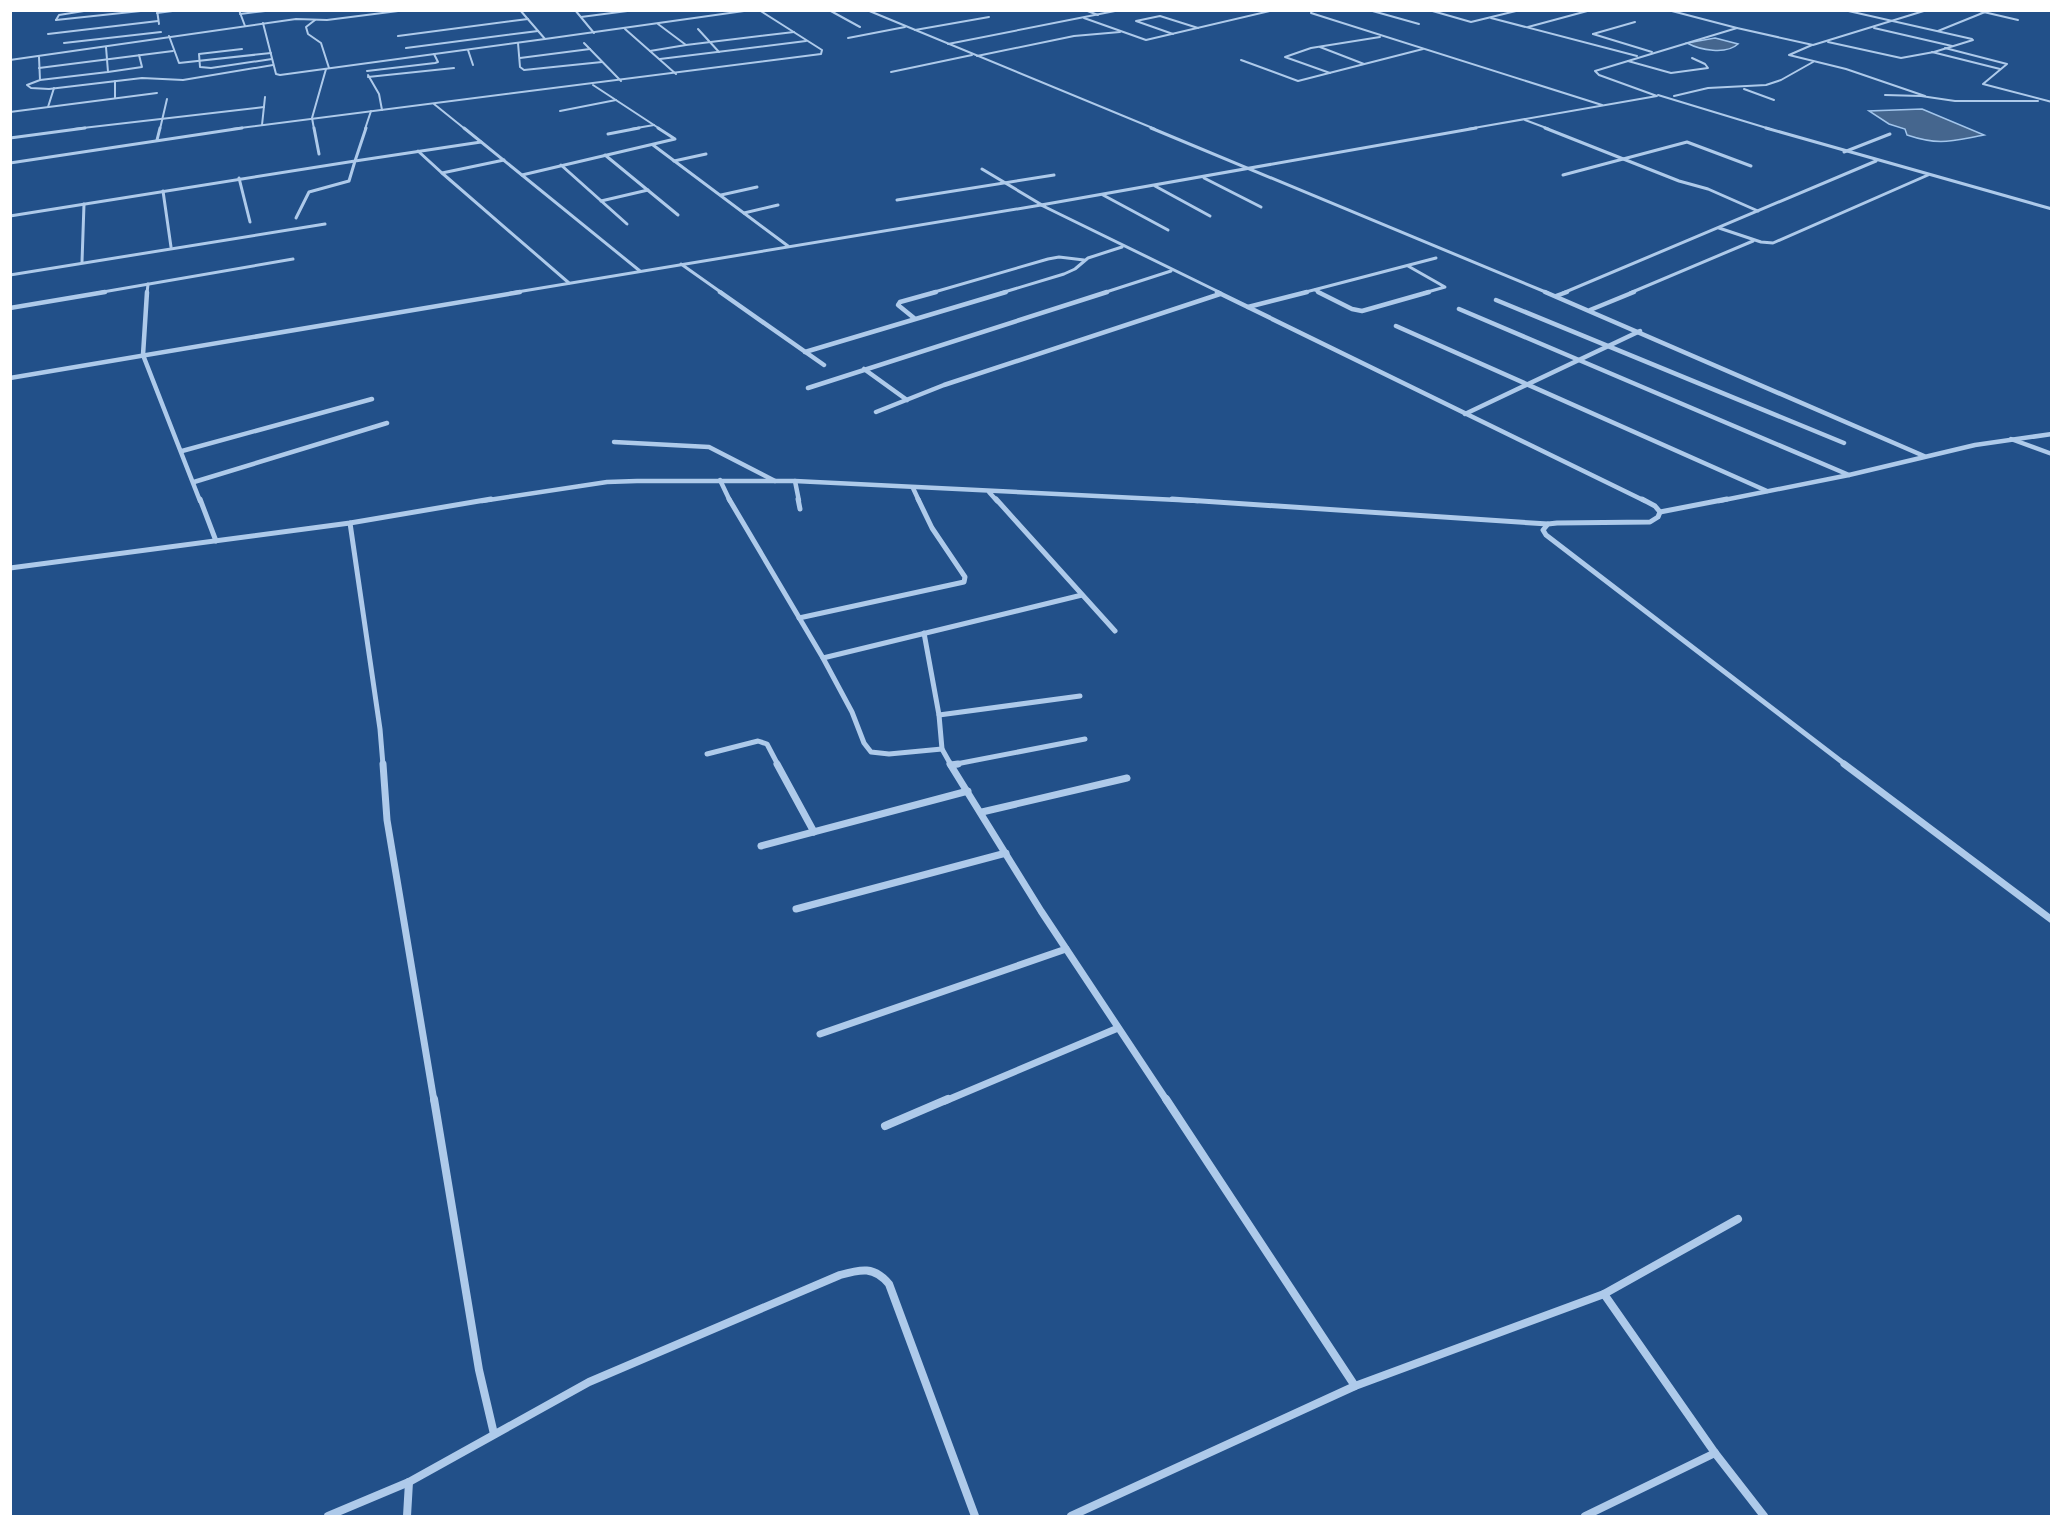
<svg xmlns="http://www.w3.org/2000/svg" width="2062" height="1527" font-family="Ubuntu,sans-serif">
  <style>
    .water { fill: #45668e; stroke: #a2c5eb; stroke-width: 1.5 }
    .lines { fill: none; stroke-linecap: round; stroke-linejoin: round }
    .minor-far5 { stroke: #aecaea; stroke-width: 2 }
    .minor-far4 { stroke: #aecaea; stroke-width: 3 }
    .minor-far3 { stroke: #aecaea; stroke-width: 4.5 }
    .minor-far2 { stroke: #aecaea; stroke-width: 5 }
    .minor-far1 { stroke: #aecaea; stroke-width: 7 }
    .minor { stroke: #aecaea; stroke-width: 8 }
  </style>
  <rect width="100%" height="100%" fill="#225089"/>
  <g class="water">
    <path d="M 1715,38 L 1738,44 C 1726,55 1700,50 1687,43 Z"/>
    <path d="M 1922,109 L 1984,135 C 1951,141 1940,146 1907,135 L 1905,129 L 1889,124 L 1869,111 Z"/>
  </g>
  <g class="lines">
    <g class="minor-far5">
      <polyline points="157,10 159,24"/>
      <polyline points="239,10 245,26"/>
      <polyline points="520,10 545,39 751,10"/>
      <polyline points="575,10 594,33"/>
      <polyline points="829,10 860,27"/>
      <polyline points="867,10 1155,129"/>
      <polyline points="1085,10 1098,15"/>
      <polyline points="1312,10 1311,13 1602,105"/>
      <polyline points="1369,10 1419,24"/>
      <polyline points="1429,10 1471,22 1520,10"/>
      <polyline points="1844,10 1972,39"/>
      <polyline points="1975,10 2018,20"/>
      <polyline points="157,13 180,10"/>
      <polyline points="240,14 274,10"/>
      <polyline points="581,17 635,10"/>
      <polyline points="1084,18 1146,40 1274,10"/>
      <polyline points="1491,18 1637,56"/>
      <polyline points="56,20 150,10"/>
      <polyline points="56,20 59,15 90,10"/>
      <polyline points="315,20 306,27 308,34 321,43 329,68"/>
      <polyline points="263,23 276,74 280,75 545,39"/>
      <polyline points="658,24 686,45 794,32"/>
      <polyline points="1528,27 1591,10"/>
      <polyline points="1737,28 1813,45 1927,10"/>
      <polyline points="1874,28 1952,46"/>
      <polyline points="625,29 676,74"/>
      <polyline points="698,29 719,52"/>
      <polyline points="915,30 989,17"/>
      <polyline points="1938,31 1985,12"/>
      <polyline points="48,34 158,21"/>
      <polyline points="1173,34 1136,21 1160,16 1198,28"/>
      <polyline points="1593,34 1652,52"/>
      <polyline points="1593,34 1635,22"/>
      <polyline points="169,36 179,63 271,53"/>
      <polyline points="398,36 528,19"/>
      <polyline points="848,38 905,27"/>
      <polyline points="1828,42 1901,58 1934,52 1973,40"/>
      <polyline points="64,43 161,32"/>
      <polyline points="518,43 520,67 524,70 602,62"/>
      <polyline points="584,43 621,81"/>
      <polyline points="948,44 1120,10"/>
      <polyline points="1812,45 1789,55 1846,69 1925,96"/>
      <polyline points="1320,47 1364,64"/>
      <polyline points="406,48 538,31"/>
      <polyline points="1945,48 2007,64 1983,84 2052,102"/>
      <polyline points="242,49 199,54 200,67 211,68 272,59"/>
      <polyline points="468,50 473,65"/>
      <polyline points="650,51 686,45"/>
      <polyline points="1932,52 2000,69"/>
      <polyline points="977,56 1074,36 1120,32"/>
      <polyline points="39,57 40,80 27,85 31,88 49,89 142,78 183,80 273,65"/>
      <polyline points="520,58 590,49"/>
      <polyline points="660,59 806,41"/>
      <polyline points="10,60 296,19 327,20 406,10"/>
      <polyline points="1241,60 1298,81 1423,49"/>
      <polyline points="1628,61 1671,73 1708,68 1705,64 1692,58"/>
      <polyline points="39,68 173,51"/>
      <polyline points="367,71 435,63 438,62 434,54"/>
      <polyline points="108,72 142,67 139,55"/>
      <polyline points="891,72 972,55"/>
      <polyline points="1330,73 1285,57 1311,48 1380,37"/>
      <polyline points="368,75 379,94 382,110"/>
      <polyline points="368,77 454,68"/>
      <polyline points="40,80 108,72 106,47"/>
      <polyline points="115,81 115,98"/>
      <polyline points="593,85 660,129"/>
      <polyline points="1744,89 1774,100"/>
      <polyline points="1658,95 1770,129"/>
      <polyline points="1885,95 1921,96 1955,101 2038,101"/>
      <polyline points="1674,96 1708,88 1766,85 1781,80 1813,62"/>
      <polyline points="434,104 465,129"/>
      <polyline points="48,107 54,88"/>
      <polyline points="560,111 616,100"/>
      <polyline points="10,112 157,93"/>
      <polyline points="1525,120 1549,129"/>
      <polyline points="262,125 265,97"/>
      <polyline points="74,129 264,107"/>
      <polyline points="160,129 167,99"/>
      <polyline points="232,129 821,54 822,50 759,10"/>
      <polyline points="314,129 312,118 326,69"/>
      <polyline points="365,129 371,111"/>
      <polyline points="631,129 654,125"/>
      <polyline points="1468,129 1657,96 1599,75 1595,71 1737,28 1668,10"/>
    </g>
    <g class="minor-far4">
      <polyline points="314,128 319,154"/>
      <polyline points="464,128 640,271"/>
      <polyline points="1151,128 1548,293"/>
      <polyline points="1545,128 1679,181 1708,189 1758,211"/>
      <polyline points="1766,128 2052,209"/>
      <polyline points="608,134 639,128"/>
      <polyline points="10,138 85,128"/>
      <polyline points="157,140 160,128"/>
      <polyline points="653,145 788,246"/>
      <polyline points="418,151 442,173"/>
      <polyline points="1844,152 1890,134"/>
      <polyline points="605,155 678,215"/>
      <polyline points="504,160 442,173 569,283"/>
      <polyline points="674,161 706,154"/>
      <polyline points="10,163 242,128"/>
      <polyline points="561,165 627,224"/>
      <polyline points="982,169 1042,205"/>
      <polyline points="522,175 675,139 658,128"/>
      <polyline points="1563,175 1687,142 1751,166"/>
      <polyline points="239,178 250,222"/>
      <polyline points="1204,178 1261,207"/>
      <polyline points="1155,186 1210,216"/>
      <polyline points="163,191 171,247"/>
      <polyline points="721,195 757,187"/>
      <polyline points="1103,195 1168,230"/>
      <polyline points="897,200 1054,175"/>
      <polyline points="601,201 648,190"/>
      <polyline points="744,213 778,205"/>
      <polyline points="10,216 355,161 366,128"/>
      <polyline points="296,218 309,192 349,181 355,161 481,142"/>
      <polyline points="1719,228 1761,242 1773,243 1928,175"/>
      <polyline points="82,262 84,204"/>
      <polyline points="681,264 722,293"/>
      <polyline points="1408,266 1445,287 1424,293"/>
      <polyline points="10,275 325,224"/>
      <polyline points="1315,290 1321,293"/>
      <polyline points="97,293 293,259"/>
      <polyline points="147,293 148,284"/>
      <polyline points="511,293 1041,205"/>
      <polyline points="931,293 1048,259 1059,257 1084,260"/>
      <polyline points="1001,293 1064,274 1075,269 1088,258 1122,247"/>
      <polyline points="1103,293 1171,271"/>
      <polyline points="1221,293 1041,205 1476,128"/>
      <polyline points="1302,293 1436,258"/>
      <polyline points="1563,293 1876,161"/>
      <polyline points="1630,293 1753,241"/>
    </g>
    <g class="minor-far3">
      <polyline points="147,292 143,355 200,501"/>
      <polyline points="720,292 824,365"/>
      <polyline points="1217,292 1645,501"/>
      <polyline points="1318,292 1352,309 1362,311 1429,292"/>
      <polyline points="1545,292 1924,456"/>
      <polyline points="1556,296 1567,292"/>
      <polyline points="1496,300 1844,443"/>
      <polyline points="1248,307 1307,292"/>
      <polyline points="10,308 105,292"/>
      <polyline points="1459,309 1849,475"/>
      <polyline points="1590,310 1634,292"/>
      <polyline points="914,318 898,305 900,302 936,292"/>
      <polyline points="1396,326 1767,491"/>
      <polyline points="805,352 1006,292"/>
      <polyline points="864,369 907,400"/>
      <polyline points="10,378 520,292"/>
      <polyline points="808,388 1107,292"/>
      <polyline points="876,412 944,385 1220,294"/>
      <polyline points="1465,414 1640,331"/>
      <polyline points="2011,439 2052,454"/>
      <polyline points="614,442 709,447 775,481"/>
      <polyline points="182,451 372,399"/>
      <polyline points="720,480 730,501"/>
      <polyline points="795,481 799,501"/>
      <polyline points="194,482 387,423"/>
      <polyline points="913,488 919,501"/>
      <polyline points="989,492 997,501"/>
      <polyline points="482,501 607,482 637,481 795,481 1198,501"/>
      <polyline points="1719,501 1849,475 1975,445 2052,434"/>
    </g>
    <g class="minor-far2">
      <polyline points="200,499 216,541"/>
      <polyline points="729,499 823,658 852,712 864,743 871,752 889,754 942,749"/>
      <polyline points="798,499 800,509"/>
      <polyline points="996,499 1115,631"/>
      <polyline points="1172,499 1548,524"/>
      <polyline points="1642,499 1655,506 1660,512 1658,517 1650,522 1557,523 1548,524 1543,530 1546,535 1846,765"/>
      <polyline points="1660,512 1727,499"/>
      <polyline points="350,523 380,729 383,765"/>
      <polyline points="10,568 350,523 491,499"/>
      <polyline points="799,618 964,582 965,577 932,528 918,499"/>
      <polyline points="924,633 939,715 942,749 951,765"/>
      <polyline points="823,658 1082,595"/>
      <polyline points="939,715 1080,696"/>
      <polyline points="707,754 758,741 767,744 778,765"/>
      <polyline points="951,765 1085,739"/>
    </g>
    <g class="minor-far1">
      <polyline points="383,764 387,820 434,1101"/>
      <polyline points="777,764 814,832"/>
      <polyline points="950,764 1041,911 1167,1101"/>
      <polyline points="1844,764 2052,920"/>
      <polyline points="951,765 958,764"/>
      <polyline points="982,812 1127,778"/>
      <polyline points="761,846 968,791"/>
      <polyline points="796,909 1006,853"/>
      <polyline points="820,1034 1066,949"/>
      <polyline points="945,1101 1118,1028"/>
    </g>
    <g class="minor">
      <polyline points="434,1099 479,1370 494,1434"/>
      <polyline points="1166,1099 1355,1386"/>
      <polyline points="885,1126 948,1099"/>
      <polyline points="1604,1294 1715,1453 1764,1516"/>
      <path d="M 328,1516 L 409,1482 L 589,1382 L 840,1275 C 861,1269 874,1266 889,1284 L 975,1516"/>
      <polyline points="407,1516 409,1482"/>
      <polyline points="1071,1516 1355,1386 1604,1294 1738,1219"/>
      <polyline points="1585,1516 1715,1453"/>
    </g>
  </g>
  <rect width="2062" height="1527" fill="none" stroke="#ffffff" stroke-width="24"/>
</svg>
